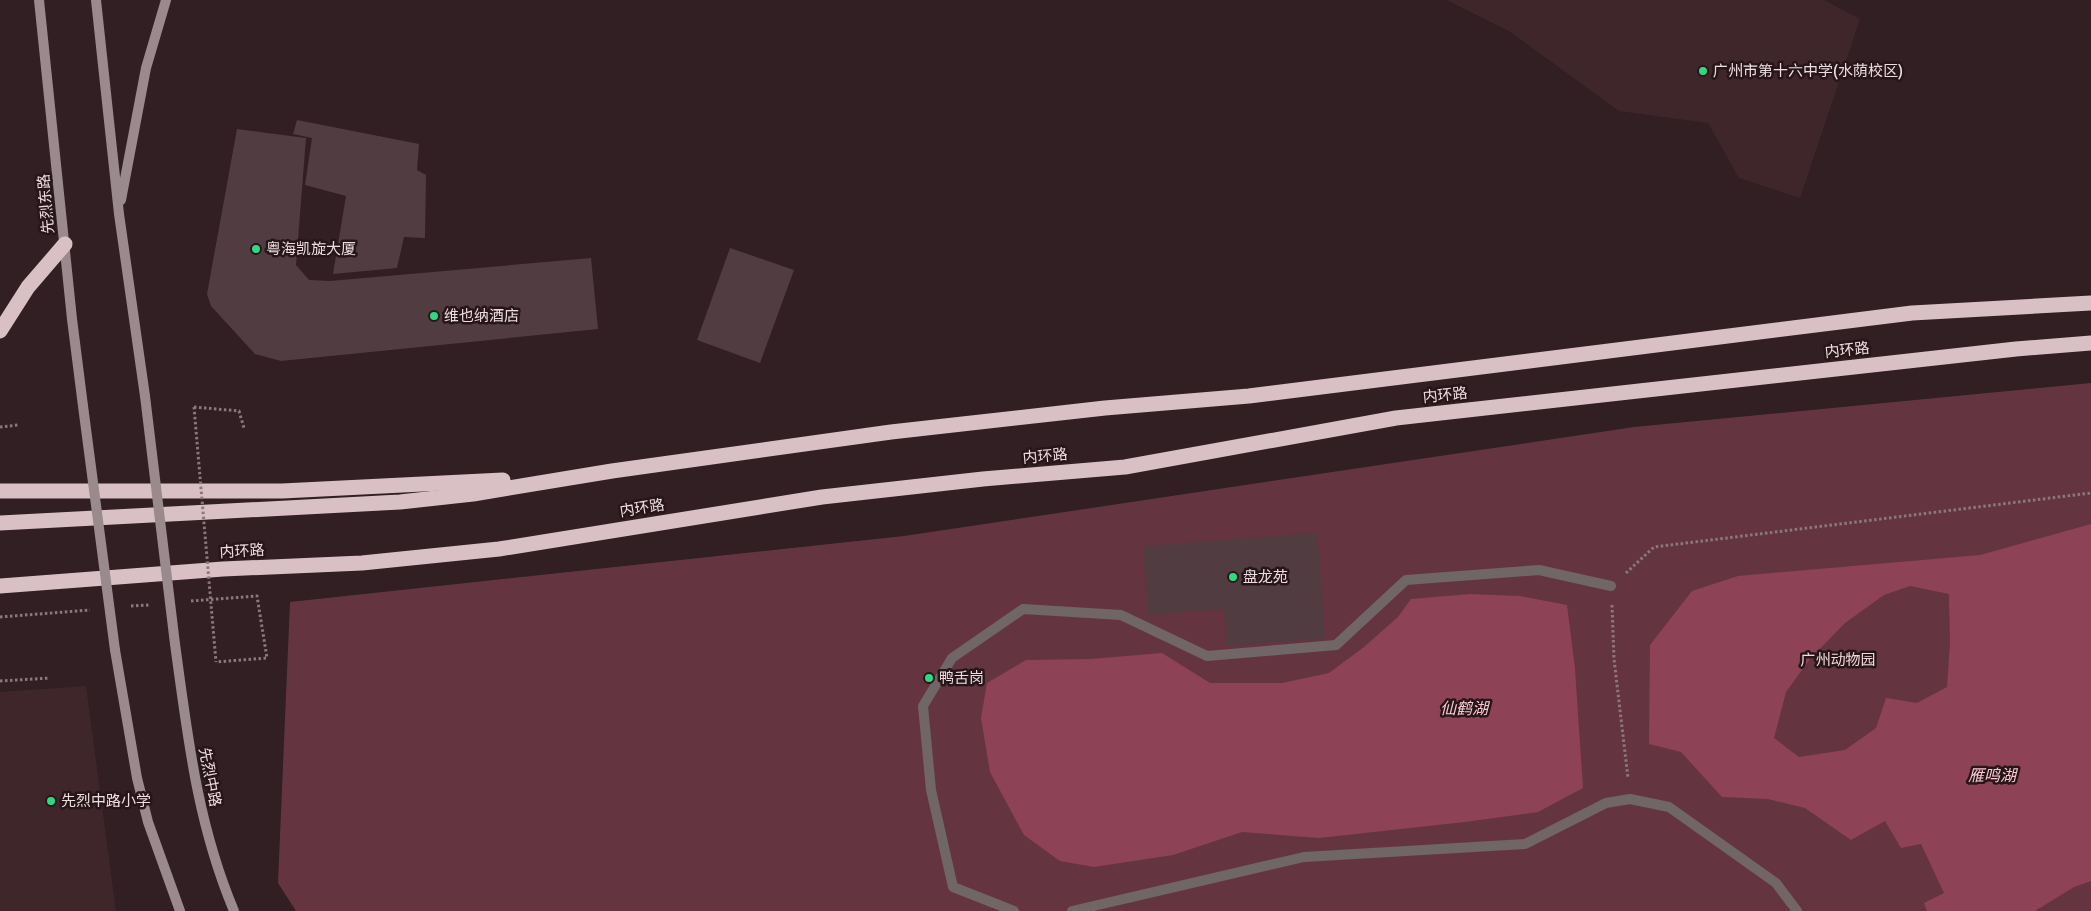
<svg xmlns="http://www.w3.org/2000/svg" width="2091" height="911" font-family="Signika,'Noto Sans SC',sans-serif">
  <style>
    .built { fill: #3f262b }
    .green { fill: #643541 }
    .water { fill: #8e4256; fill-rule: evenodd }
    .building { fill: #513c41 }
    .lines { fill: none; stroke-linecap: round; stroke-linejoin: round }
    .path { stroke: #89797c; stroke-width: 3; stroke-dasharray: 2.5 2.5; stroke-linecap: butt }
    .lane { stroke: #706567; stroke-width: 10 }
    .secondary { stroke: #9a8a8d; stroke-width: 10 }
    .highway { stroke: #d9c0c4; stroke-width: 15 }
    .path-bridge { stroke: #89797c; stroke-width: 3; stroke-dasharray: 2.5 2.5; stroke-linecap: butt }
    .secondary-bridge { stroke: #9a8a8d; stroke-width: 10 }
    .poi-dot { fill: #2fd883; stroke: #271519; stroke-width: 2 }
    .labels { text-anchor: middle; stroke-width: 5; stroke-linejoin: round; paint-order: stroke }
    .poi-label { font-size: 15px; fill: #ebdde0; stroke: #271519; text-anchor: start }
    .street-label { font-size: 15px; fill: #ebdde0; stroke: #271519 }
    .park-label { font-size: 15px; fill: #f2dade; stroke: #271519 }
    .water-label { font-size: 16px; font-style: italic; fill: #f7c9d2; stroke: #271519 }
  </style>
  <rect width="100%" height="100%" fill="#311f23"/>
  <g class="built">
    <polygon points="1447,0 1824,0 1860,19 1800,198 1739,178 1708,123 1619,111 1509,31"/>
    <polygon points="86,686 116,911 0,911 0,692"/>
  </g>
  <polygon class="green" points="2091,383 2091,911 296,911 278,883 290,602 904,536 1634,427"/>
  <g class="water">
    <path d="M 2091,524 L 2091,881 L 2074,887 L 2035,911 L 1927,911 L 1924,903 L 1944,893 L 1921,844 L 1901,848 L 1885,821 L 1851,840 L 1805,808 L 1768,799 L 1722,797 L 1681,752 L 1649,744 L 1650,645 L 1692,591 L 1738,576 L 1980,555 ZM 1910,586 L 1949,594 L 1950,643 L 1947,687 L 1917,703 L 1886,698 L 1876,728 L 1845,750 L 1799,757 L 1774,738 L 1786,692 L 1810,659 L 1845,623 L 1884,595 Z"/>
    <polygon points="1470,594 1520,596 1567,605 1575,669 1583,788 1538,812 1465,822 1319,838 1242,832 1173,855 1094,867 1060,861 1024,835 990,772 981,718 987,683 1026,660 1091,659 1162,653 1210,683 1282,683 1329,673 1364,647 1398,617 1411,599"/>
  </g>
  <g class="building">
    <polygon points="297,120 419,144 417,170 426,175 425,238 404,237 397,268 333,274 346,196 305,185 312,138 293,134"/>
    <polygon points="237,129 306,138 296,265 309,280 330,281 591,258 598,329 281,361 255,354 211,306 207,294"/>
    <polygon points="730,248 794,270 760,363 697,340"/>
    <polygon points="1317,533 1325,638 1226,646 1224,609 1148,615 1143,546"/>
  </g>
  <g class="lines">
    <g class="path">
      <polyline points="194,407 239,411 244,428"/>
      <polyline points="0,427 18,425"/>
      <polyline points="1626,573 1654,547 2091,493"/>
      <polyline points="191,601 257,596 267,658 216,662"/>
      <polyline points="1612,605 1614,659 1628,778"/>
      <polyline points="131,606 149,605"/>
      <polyline points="0,617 90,610"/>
      <polyline points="0,681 50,678"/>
    </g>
    <g class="lane">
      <polyline points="1014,911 953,887 931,790 923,706 952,658 1023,609 1121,615 1207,656 1336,645 1406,580 1539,570 1611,586"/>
      <polyline points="1072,911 1304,857 1525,844 1606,803 1630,799 1669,807 1776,883 1797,911"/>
    </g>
    <g class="secondary">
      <polyline points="39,0 72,319 83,406"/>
      <polyline points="96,0 119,214 145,396"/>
      <polyline points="121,200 146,68 166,0"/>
      <path d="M 175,644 C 188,738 197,823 234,911"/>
      <polyline points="115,650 137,778 148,822 180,911"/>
    </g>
    <g class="highway">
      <polyline points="0,331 28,287 65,244"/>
      <polyline points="0,491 282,491 503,480"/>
      <polyline points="0,523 400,502 473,494 612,471 891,432 1105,408 1249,396 1912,313 2091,303"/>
      <polyline points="0,586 223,569 362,563 499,549 822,497 983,479 1125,467 1396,418 2016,349 2091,343"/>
    </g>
    <polyline class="path-bridge" points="194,407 216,662"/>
    <g class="secondary-bridge">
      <polyline points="145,396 175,644"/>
      <polyline points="83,406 115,650"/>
    </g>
  </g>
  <g class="poi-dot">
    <circle cx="1703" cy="71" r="5"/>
    <circle cx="256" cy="249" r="5"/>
    <circle cx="434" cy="316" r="5"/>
    <circle cx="1233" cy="577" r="5"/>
    <circle cx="929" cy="678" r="5"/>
    <circle cx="51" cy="801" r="5"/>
  </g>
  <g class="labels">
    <g class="poi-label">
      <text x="1713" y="76">广州市第十六中学(水荫校区)</text>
      <text x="266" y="254">粤海凯旋大厦</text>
      <text x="444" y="321">维也纳酒店</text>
      <text x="1243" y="582">盘龙苑</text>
      <text x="939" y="683">鸭舌岗</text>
      <text x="61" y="806">先烈中路小学</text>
    </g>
    <g class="street-label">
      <text transform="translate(46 204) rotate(-95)" y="5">先烈东路</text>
      <text transform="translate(1847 350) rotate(-6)" y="5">内环路</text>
      <text transform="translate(1445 395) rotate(-6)" y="5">内环路</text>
      <text transform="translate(1045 456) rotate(-5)" y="5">内环路</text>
      <text transform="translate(642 508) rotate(-9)" y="5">内环路</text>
      <text transform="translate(242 551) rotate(-3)" y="5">内环路</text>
      <text transform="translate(210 777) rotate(79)" y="5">先烈中路</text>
    </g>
    <g class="park-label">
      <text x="1838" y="665">广州动物园</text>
    </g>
    <g class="water-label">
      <text x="1464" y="714">仙鹤湖</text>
      <text x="1992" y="781">雁鸣湖</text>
    </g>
  </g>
</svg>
